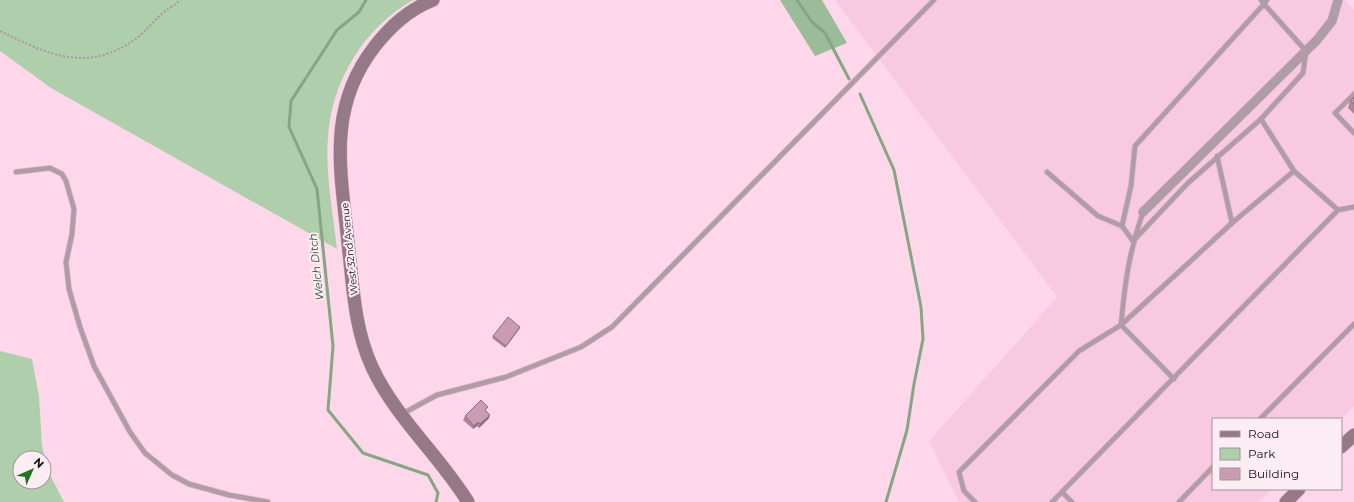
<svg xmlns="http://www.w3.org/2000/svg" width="1354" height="502" font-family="Montserrat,sans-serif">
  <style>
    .built { fill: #f8cae1 }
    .green { fill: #afcfac; fill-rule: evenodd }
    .forest { fill: #9bbc98 }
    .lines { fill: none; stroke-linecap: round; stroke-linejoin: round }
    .stream { stroke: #86a683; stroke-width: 3 }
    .lane-casing { stroke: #d6b3c4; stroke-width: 6 }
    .street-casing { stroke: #d6b3c4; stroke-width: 10 }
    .secondary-casing { stroke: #d6b3c4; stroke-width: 14 }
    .path { stroke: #b294a2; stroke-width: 2; stroke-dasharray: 2 2; stroke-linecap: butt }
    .lane { stroke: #b09ca6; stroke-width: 4.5 }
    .street { stroke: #b09ca6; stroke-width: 9 }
    .secondary { stroke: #967987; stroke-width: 13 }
    .wall { fill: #ad869a }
    .shaded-wall { fill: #8d6d7d }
    .building { fill: #c99cb3; stroke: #8d6d7d }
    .labels { text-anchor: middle; stroke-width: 4; stroke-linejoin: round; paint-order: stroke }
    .street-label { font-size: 10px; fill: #1d1017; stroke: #fcecf3 }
    .water-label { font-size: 11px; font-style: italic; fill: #235020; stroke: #fcecf3 }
  </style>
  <rect width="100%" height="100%" fill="#fed7ea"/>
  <polygon class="built" points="835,0 1345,0 1354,10 1354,406 1341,419 1213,419 1213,489 1272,489 1259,502 959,502 929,441 1057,297"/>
  <g class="green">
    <path d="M 0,0 L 413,0 C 364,28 332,80 328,137 C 325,173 333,212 337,249 L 51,88 L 0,51 Z"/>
    <path d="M 0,351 L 32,359 L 39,396 L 42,446 L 48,471 L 64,502 L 0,502 ZM 20,458 L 44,458 L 44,482 L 20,482 Z"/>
  </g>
  <polygon class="forest" points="780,0 822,0 847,43 815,56"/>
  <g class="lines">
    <g class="stream">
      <polyline points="366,0 359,12 337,30 291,101 289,127 317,189 333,346 328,410 363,453 428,475 438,493 436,502"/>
      <polyline points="797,0 812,22 825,33 849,79"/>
      <polyline points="860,94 894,170 921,307 923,339 914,384 907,430 886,502"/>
    </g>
    <g class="lane-casing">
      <g id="lane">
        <polyline points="1261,0 1264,4 1306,51 1303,73 1261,119 1188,183 1133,241 1122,226 1131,186 1135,146 1264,4 1267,0"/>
        <polyline points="1354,94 1335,113 1354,133"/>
        <polyline points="1261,119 1294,171 1338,210"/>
        <polyline points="16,172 50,168 62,174 66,181 74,209 72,234 66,262 69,289 80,327 94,366 130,432 145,453 172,475 189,484 229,495 268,502"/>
        <polyline points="1047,172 1098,216 1122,226"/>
        <polyline points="1232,223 1294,171"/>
        <polyline points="1174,379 1121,325 1232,223 1217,156"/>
        <polyline points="402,414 437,395 506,377 581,347 612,327 934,0"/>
        <polyline points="1260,419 1354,324"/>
        <polyline points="1062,492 1072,502"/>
        <path d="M 975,502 L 964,491 L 959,472 L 1079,351 L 1121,325 C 1125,282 1129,252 1143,212"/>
        <polyline points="1052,502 1338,210 1354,207"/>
        <polyline points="1179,502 1213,467"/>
      </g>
    </g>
    <g class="street-casing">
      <polyline id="street" points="1143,212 1317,40 1332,21 1338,0"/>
    </g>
    <g class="secondary-casing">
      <g id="secondary">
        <path d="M 433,0 C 408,10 391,26 375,46 C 326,109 341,171 348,243 C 353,285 354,328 372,367 C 395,417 439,455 468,502"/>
        <polyline points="1341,447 1354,435"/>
        <polyline points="1286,502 1299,489"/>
      </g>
    </g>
    <path class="path" d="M 0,31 C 49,55 88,74 137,38 C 147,30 154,20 164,12 C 169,8 176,4 181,0"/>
    <use href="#lane" class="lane"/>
    <use href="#street" class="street"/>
    <use href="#secondary" class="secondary"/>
  </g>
  <g class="wall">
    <polygon points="1354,97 1354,114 1348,108 1350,101"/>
    <polygon points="520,328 505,348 492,338 493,336"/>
    <polygon points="487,411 489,418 479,428 477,426 473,429 463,420 465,416"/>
  </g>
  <g class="shaded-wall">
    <polygon points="520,327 520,328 505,348 506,346"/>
    <polygon points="490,415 489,418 479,428 480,424"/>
    <polygon points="478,422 477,426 473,429 474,426"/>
  </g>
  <g class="building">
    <polygon points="1354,97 1354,104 1350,101"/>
    <polygon points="508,317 520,327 506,346 493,336"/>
    <polygon points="481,400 488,407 485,410 490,415 480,424 478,422 474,426 465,416"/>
  </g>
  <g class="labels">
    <g class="street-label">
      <text transform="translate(349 249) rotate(-96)" y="4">West 32nd Avenue</text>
    </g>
    <g class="water-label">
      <text transform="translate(316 267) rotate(-96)" y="4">Welch Ditch</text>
    </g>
  </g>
  <rect x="1212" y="418" width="130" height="72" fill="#fcecf3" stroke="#a3949b"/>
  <rect x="1220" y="431" width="20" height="6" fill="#967987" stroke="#a3949b"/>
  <text x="1248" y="438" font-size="12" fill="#1d1017">Road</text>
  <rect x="1220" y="448" width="20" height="12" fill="#afcfac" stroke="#a3949b"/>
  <text x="1248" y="458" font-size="12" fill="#1d1017">Park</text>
  <rect x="1220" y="468" width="20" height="12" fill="#c99cb3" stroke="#a3949b"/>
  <text x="1248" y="478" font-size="12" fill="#1d1017">Building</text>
  <g transform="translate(32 470) rotate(45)"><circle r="19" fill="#fcecf3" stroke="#a3949b"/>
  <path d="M0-3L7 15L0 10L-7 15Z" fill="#21751f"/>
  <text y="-6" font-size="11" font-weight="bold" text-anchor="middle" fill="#1d1017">N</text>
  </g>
</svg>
